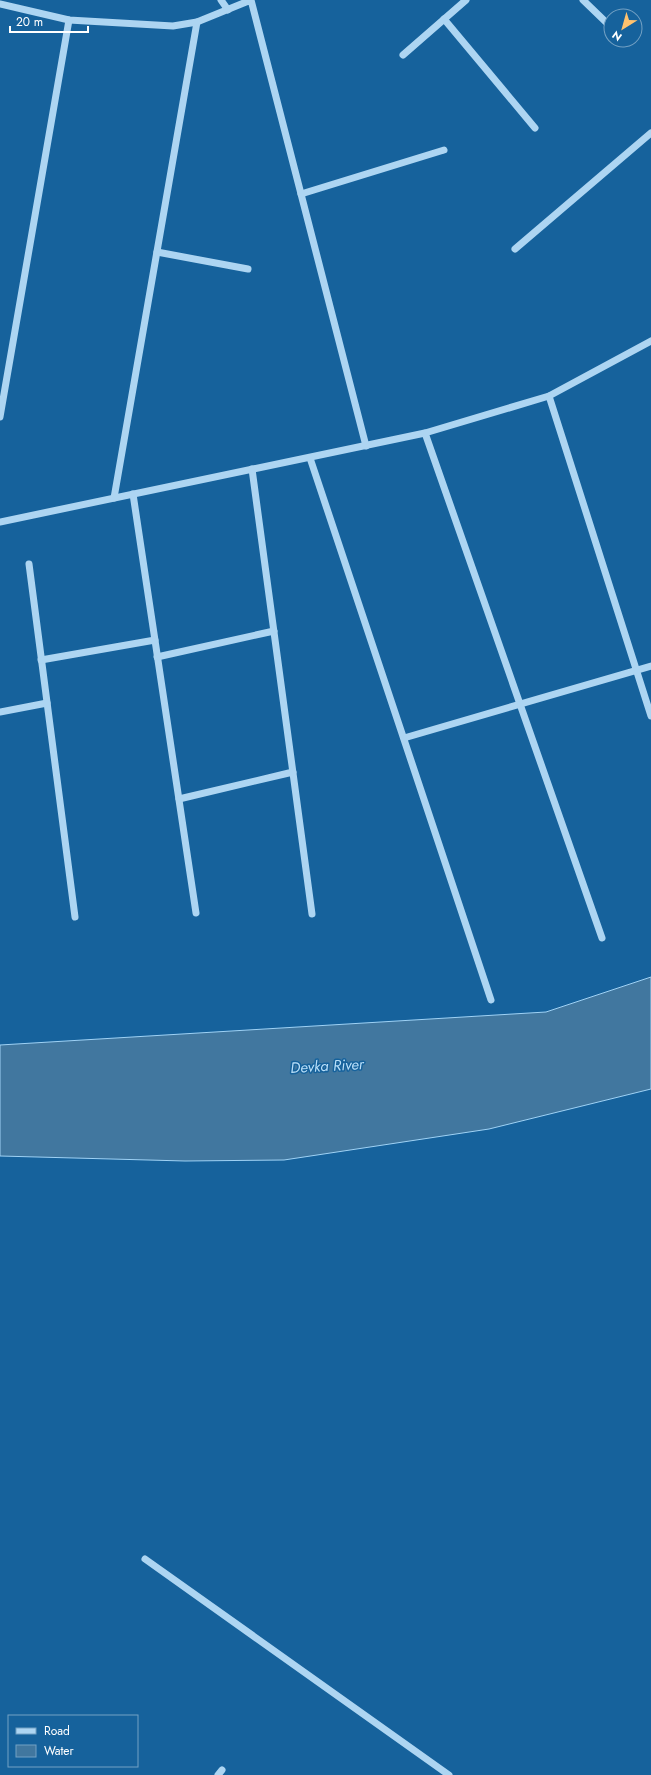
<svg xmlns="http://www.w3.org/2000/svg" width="651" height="1775" font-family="Jost,sans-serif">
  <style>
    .water { fill: #41779f; stroke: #9fd2f5 }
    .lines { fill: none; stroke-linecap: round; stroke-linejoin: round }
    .minor { stroke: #add5f2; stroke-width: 7 }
    .labels { text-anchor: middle; stroke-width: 3; stroke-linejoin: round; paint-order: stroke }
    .water-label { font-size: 15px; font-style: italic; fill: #b9dff9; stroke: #16629c }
  </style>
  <rect width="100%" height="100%" fill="#16629c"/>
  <polygon class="water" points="651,977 651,1089 489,1129 284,1160 185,1161 0,1156 0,1045 546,1012"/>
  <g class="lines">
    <g class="minor">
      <polyline points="221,0 228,10"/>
      <polyline points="583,0 611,27"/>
      <polyline points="0,4 69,20 173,26 197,22 251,0 366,446"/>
      <polyline points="444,19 535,128"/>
      <polyline points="403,55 466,0"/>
      <polyline points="301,194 444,150"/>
      <polyline points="515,249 651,133"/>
      <polyline points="157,252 248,269"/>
      <polyline points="549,396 651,716"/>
      <polyline points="0,417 69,20"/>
      <polyline points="425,433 602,938"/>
      <polyline points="310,458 491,1000"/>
      <polyline points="252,469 312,914"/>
      <polyline points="133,494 196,913"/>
      <polyline points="114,498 197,22"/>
      <polyline points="0,522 425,433 549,396 651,341"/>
      <polyline points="29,564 75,917"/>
      <polyline points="157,657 274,631"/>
      <polyline points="41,660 155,640"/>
      <polyline points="0,712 47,703"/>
      <polyline points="404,738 651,666"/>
      <polyline points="179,799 293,772"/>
      <polyline points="145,1559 449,1775"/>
      <polyline points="218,1775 222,1770"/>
    </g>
  </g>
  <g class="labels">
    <g class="water-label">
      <text transform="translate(327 1066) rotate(-3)" y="5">Devka River</text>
    </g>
  </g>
  <rect x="8" y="1715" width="130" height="52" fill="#16629c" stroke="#73a1c4"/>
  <rect x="16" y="1728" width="20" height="6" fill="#add5f2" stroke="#73a1c4"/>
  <text x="44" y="1735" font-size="12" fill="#ffffff">Road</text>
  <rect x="16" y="1745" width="20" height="12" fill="#41779f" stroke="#73a1c4"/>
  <text x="44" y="1755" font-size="12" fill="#ffffff">Water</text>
  <g transform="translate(623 28) rotate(217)"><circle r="19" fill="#16629c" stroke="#73a1c4"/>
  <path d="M0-3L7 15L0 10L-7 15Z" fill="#ffc26e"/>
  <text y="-6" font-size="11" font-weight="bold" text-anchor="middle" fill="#ffffff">N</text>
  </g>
  <path d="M10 26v6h78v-6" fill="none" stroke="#ffffff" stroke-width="2"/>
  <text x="16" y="26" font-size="12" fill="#ffffff" stroke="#16629c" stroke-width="3" paint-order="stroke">20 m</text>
</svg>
